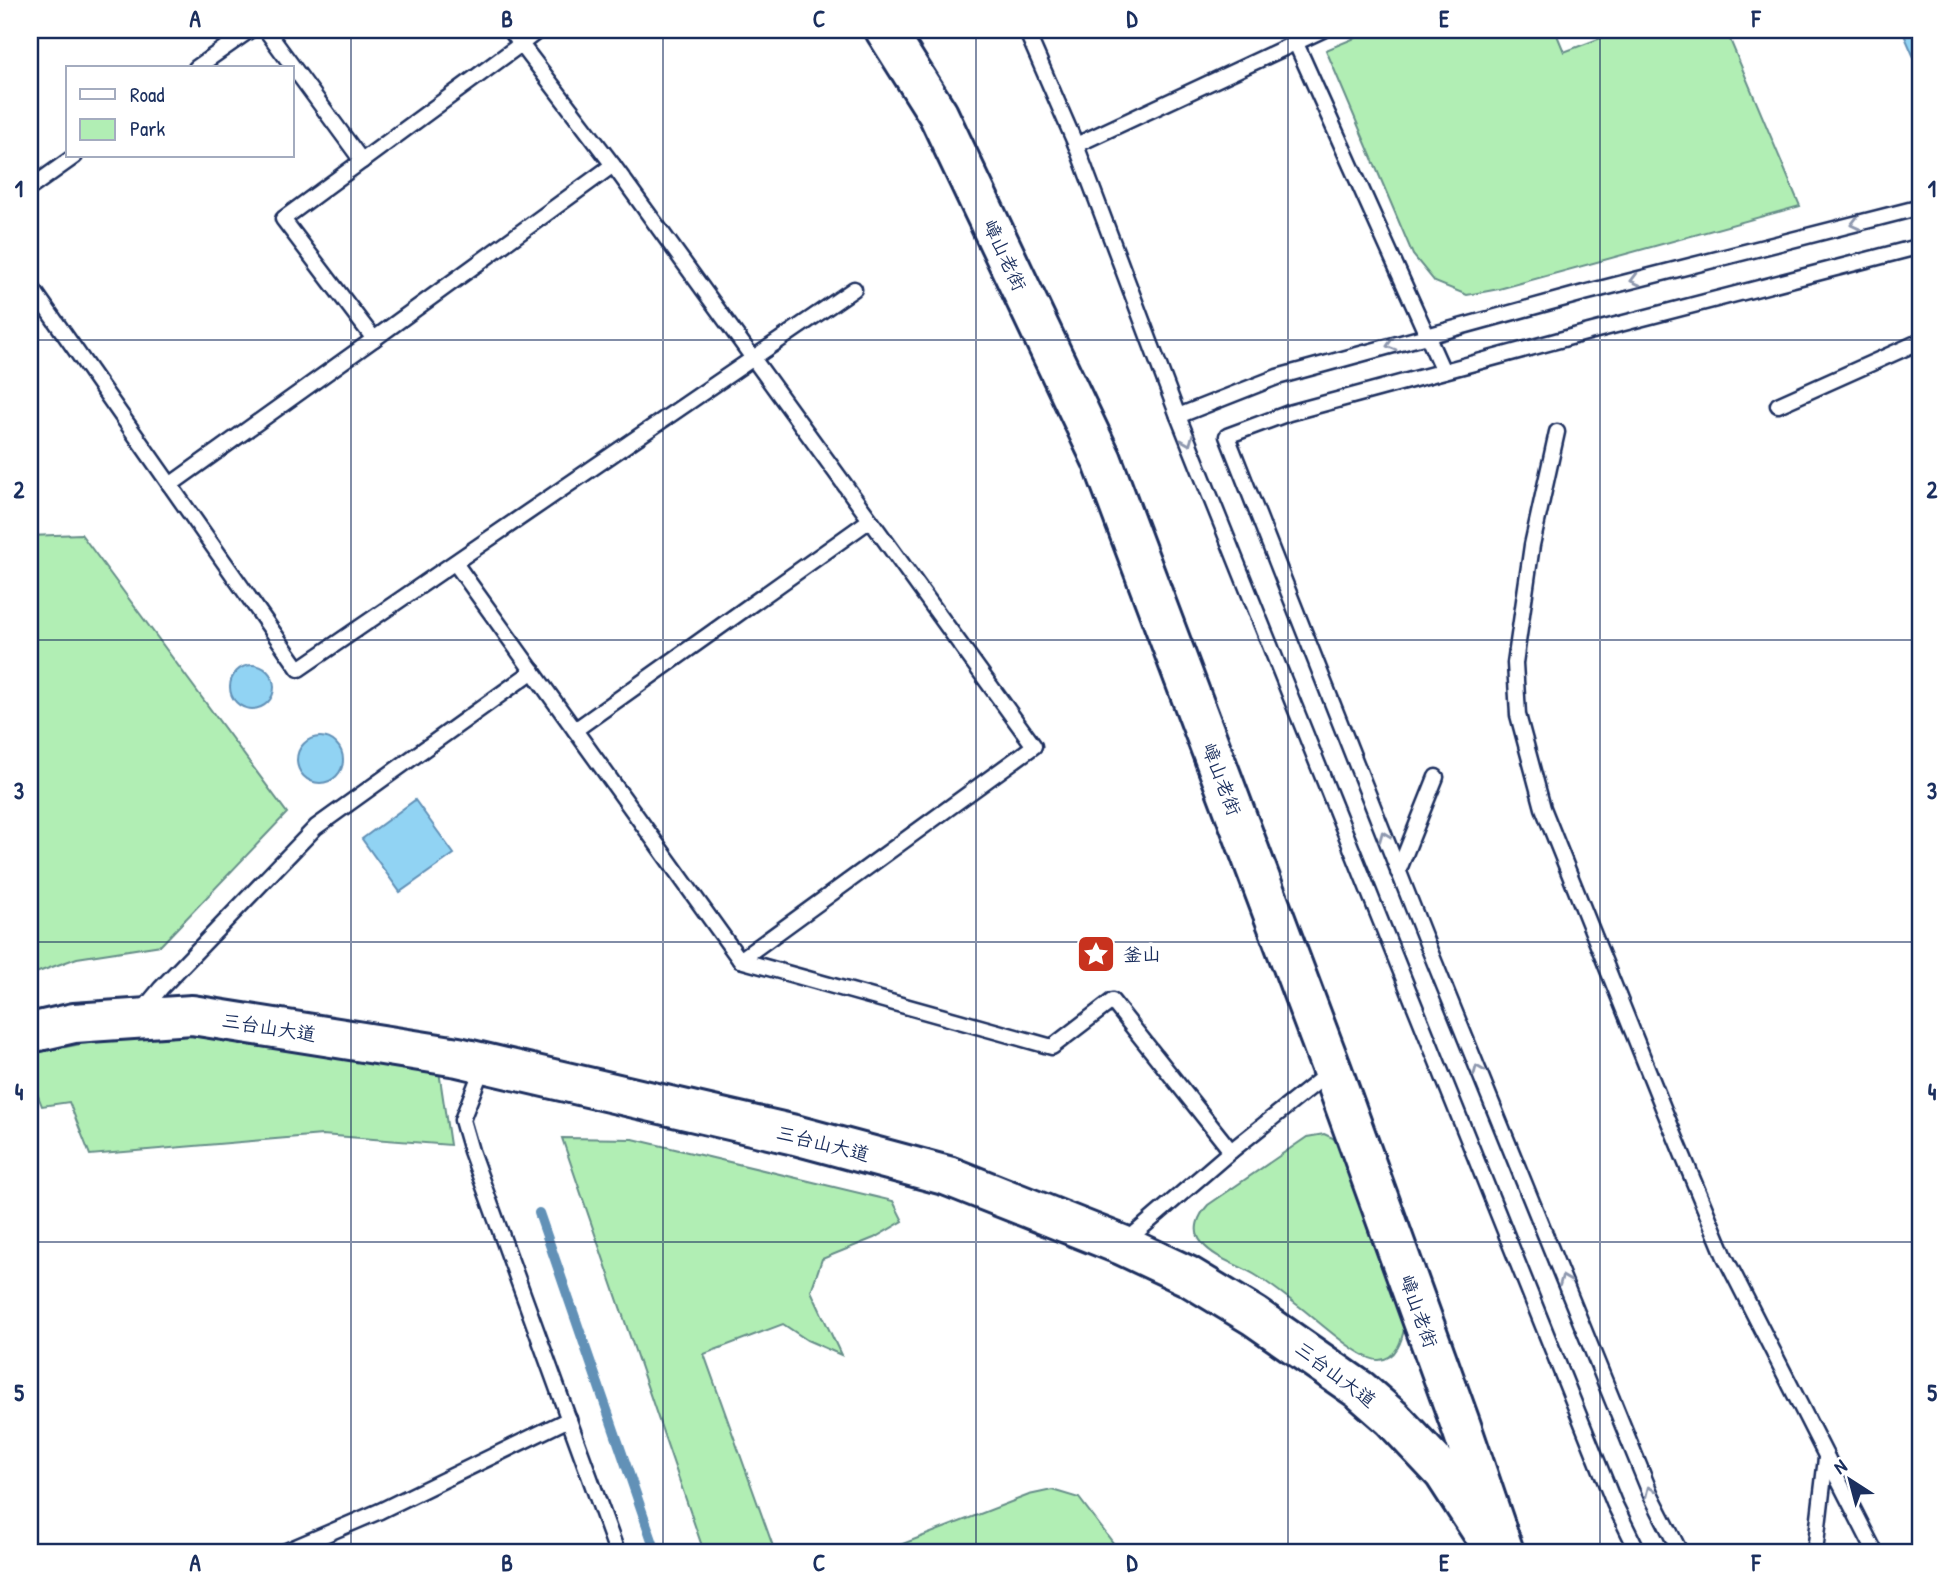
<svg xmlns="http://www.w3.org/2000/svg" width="1951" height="1582" font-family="'Patrick Hand','LXGW WenKai TC',sans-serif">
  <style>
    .green { fill: #b1eeb4; stroke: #668e89; stroke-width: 2 }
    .water { fill: #91d3f3; stroke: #6291b7; stroke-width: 2 }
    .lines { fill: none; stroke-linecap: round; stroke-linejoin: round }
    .stream { stroke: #6291b7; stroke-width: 10 }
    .lane-casing { stroke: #1b2f5e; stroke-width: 19 }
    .secondary-casing { stroke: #1b2f5e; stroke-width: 44 }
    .lane { stroke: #fff; stroke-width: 14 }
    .secondary { stroke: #fff; stroke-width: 38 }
    .oneway { stroke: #8d97ae }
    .grid { fill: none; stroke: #1b2f5e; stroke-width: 2; stroke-opacity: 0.55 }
    .labels { text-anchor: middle; stroke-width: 7; stroke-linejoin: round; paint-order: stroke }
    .street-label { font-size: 19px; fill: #1b2f5e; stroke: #fff }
    .poi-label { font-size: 19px; fill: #1b2f5e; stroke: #fff; text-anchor: start }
    .neatline { fill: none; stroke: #1b2f5e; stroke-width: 2.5 }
    .grid-label { font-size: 23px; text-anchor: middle; font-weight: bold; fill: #1b2f5e }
  </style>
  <rect width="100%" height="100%" fill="#fff"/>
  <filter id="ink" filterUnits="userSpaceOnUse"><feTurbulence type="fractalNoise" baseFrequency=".0143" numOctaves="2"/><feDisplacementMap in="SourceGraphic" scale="14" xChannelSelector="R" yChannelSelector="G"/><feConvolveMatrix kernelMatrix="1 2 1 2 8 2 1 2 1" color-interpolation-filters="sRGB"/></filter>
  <g filter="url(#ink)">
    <g class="green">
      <polygon points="1374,30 1555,30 1564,52 1622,30 1726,30 1800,206 1499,289 1467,295 1435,282 1413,255 1326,50"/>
      <polygon points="81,534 287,813 161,945 77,958 30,975 30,536"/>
      <polygon points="159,1033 318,1049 439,1071 450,1145 322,1135 90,1155 69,1102 42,1106 30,1076 30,1054 81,1044"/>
      <path d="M 1324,1134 L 1333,1138 L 1339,1145 L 1405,1325 C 1402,1340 1397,1359 1379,1360 C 1361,1361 1316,1319 1300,1307 C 1286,1297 1272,1285 1257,1276 C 1240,1265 1215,1259 1202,1243 C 1191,1230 1199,1215 1208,1205 L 1307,1137 Z"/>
      <polygon points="562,1138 633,1139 893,1201 903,1221 874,1238 822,1259 811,1291 841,1355 807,1340 783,1324 704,1354 775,1552 704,1552"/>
      <polygon points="1052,1490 1079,1498 1120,1552 882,1552 1029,1495"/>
    </g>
    <g class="water">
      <polygon points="1902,30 1921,30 1921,68 1916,62"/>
      <circle cx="252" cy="687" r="22"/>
      <circle cx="320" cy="760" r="23"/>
      <polygon points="415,800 454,854 400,892 362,839"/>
    </g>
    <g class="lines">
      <polyline class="stream" points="539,1213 656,1552"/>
      <g class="lane-casing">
        <g id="lane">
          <polyline points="266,30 362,161"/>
          <polyline points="510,30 521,44 613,165 374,339 283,219 521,44 539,30"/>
          <polyline points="1026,30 1076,145 1178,416"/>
          <polyline points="1290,30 1443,371"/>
          <polyline points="196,68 250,30"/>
          <polyline points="1076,145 1323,30"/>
          <polyline points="30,188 75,156"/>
          <polyline points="30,285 299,669 854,289"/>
          <polyline points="1778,405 1921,341"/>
          <polyline points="1557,432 1532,545 1515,663 1518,715 1543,808 1664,1110 1725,1257 1875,1552"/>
          <polyline points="170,485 374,339"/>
          <polyline points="455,563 740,960 1034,746 613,165"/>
          <polyline points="575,730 870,520"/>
          <polyline points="1398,872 1436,777"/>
          <polyline points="740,960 1052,1047 1112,1001 1231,1151"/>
          <polyline points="141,1012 161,988 316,827 533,671"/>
          <polyline points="484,1064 462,1120 471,1151 617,1552"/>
          <polyline points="1125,1242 1231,1151 1331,1071"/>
          <polyline points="284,1552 380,1511 569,1419"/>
          <polyline points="1638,1552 1614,1503 1178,416 1277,377 1580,294 1921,207"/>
          <polyline points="1680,1552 1651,1495 1430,951 1227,436 1289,413 1589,332 1921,246"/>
          <polyline points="1815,1552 1826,1458"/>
        </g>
      </g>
      <g class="secondary-casing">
        <g id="secondary">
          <polyline points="885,30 938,114 1102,460 1332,1070 1461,1426 1504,1552"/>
          <polyline points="30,1033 74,1023 192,1015 458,1057 795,1135 948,1176 1122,1245 1188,1276 1254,1316 1360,1390 1392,1418 1444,1473 1481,1530"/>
        </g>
      </g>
      <use href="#lane" class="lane"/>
      <use href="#secondary" class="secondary"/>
    </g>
    <defs><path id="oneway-chevron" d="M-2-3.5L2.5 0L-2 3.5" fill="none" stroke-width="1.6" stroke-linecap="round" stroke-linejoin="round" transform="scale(1.75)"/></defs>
    <g class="oneway">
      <use href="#oneway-chevron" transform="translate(1855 224) rotate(166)"/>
      <use href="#oneway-chevron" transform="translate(1635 280) rotate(166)"/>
      <use href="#oneway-chevron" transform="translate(1391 345) rotate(164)"/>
      <use href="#oneway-chevron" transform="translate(1188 441) rotate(68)"/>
      <use href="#oneway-chevron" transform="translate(1384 836) rotate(-112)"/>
      <use href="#oneway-chevron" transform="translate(1478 1070) rotate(-112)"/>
      <use href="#oneway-chevron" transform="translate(1564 1280) rotate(-112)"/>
      <use href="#oneway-chevron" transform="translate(1650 1491) rotate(-114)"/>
    </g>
  </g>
  <path class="grid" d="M 351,30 L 351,1552M 663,30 L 663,1552M 976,30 L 976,1552M 1288,30 L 1288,1552M 1600,30 L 1600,1552M 30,340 L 1921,340M 30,640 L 1921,640M 30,942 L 1921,942M 30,1242 L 1921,1242"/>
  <defs>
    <g id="sight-square" transform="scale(2.0125)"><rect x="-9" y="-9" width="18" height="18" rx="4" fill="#c8321e" stroke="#fff"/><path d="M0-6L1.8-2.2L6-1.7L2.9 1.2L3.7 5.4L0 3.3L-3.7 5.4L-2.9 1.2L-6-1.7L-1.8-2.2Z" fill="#fff"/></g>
  </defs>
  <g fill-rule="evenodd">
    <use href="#sight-square" x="1096" y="954"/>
  </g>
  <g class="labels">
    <g class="street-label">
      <text transform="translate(1005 255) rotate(65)" y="7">嶂山老街</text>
      <text transform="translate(1222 779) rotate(69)" y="7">嶂山老街</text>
      <text transform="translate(269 1027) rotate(9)" y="7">三台山大道</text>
      <text transform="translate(823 1143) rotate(14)" y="7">三台山大道</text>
      <text transform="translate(1419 1311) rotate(70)" y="7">嶂山老街</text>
      <text transform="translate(1336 1374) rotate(37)" y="7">三台山大道</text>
    </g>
    <g class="poi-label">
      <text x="1123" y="961">釜山</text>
    </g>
  </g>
  <rect width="1951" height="1582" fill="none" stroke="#fff" stroke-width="77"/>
  <rect x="66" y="66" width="228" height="91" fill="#ffffff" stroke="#a4acbf" stroke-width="2"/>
  <rect x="80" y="89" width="35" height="10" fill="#ffffff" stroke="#a4acbf" stroke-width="2"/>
  <text x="130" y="102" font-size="21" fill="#1b2f5e">Road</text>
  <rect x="80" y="119" width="35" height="21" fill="#b1eeb4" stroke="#a4acbf" stroke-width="2"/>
  <text x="130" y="136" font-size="21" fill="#1b2f5e">Park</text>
  <g transform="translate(1850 1480) rotate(324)" stroke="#ffffff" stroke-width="5" paint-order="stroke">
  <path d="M0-5L12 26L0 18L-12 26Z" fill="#1b2f5e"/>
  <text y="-10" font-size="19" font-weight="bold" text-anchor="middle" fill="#1b2f5e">N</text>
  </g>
  <rect x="38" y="38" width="1874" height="1506" class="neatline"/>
  <g class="grid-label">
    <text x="195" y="27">A</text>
    <text x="507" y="27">B</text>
    <text x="819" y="27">C</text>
    <text x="1132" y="27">D</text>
    <text x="1444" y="27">E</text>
    <text x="1756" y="27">F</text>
    <text x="19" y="197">1</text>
    <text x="1932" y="197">1</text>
    <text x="19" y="498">2</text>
    <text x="1932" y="498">2</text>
    <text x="19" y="799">3</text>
    <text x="1932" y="799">3</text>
    <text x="19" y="1100">4</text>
    <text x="1932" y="1100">4</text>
    <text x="19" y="1401">5</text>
    <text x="1932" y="1401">5</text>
    <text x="195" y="1571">A</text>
    <text x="507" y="1571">B</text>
    <text x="819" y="1571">C</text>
    <text x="1132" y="1571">D</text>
    <text x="1444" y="1571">E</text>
    <text x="1756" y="1571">F</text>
  </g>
</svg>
